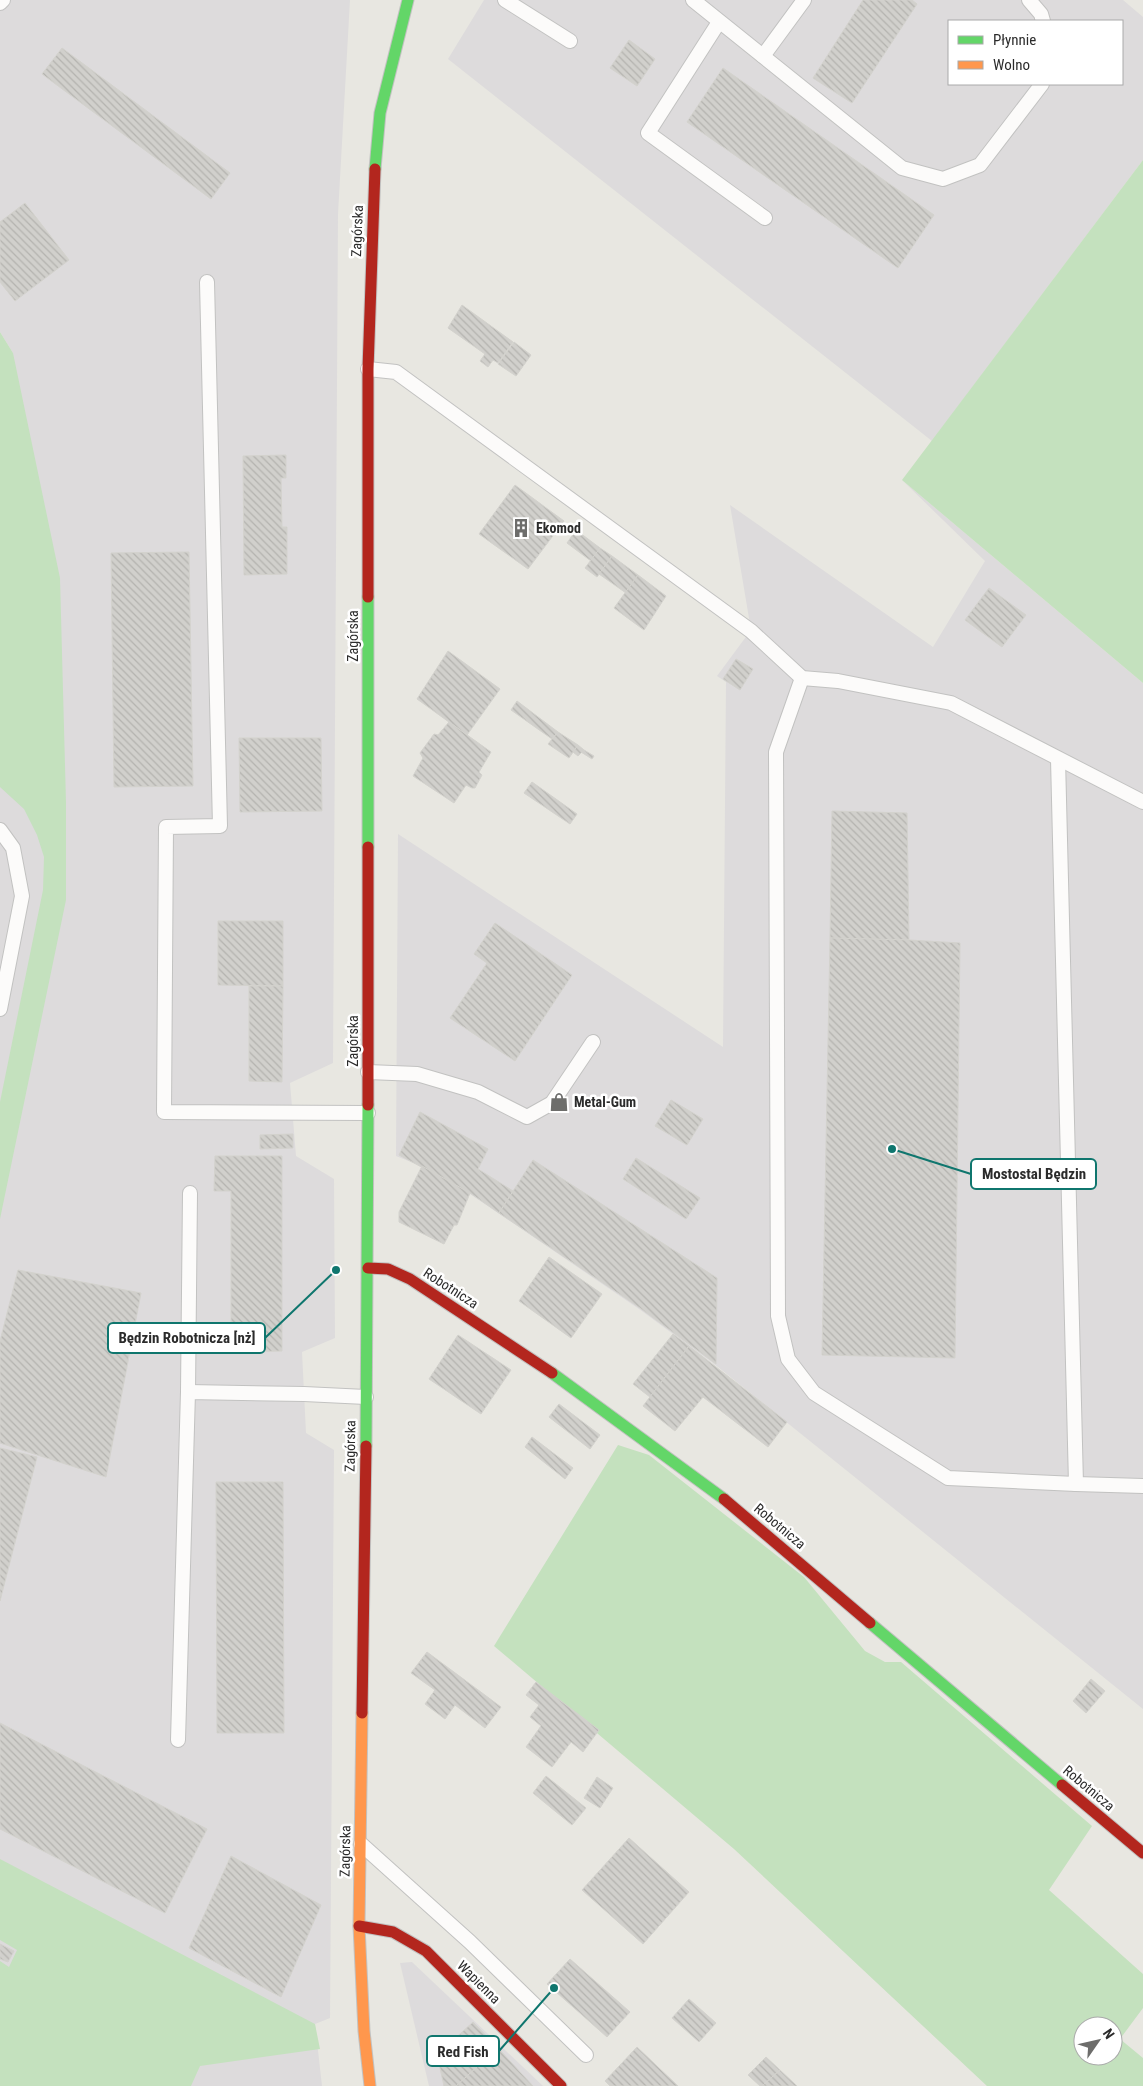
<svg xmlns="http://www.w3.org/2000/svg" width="1143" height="2086" font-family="'Roboto Condensed',sans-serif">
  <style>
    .industrial { fill: #dddbdc; fill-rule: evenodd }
    .grass { fill: #c4e1be; fill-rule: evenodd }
    .building { fill: url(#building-back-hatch); stroke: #d3d2cd }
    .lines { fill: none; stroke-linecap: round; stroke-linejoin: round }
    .lane-casing { stroke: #c2c2c1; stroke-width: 16 }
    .fast-casing { stroke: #c2c2c1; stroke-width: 13 }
    .slow-casing { stroke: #c2c2c1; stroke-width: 13 }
    .jam-casing { stroke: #c2c2c1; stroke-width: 13 }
    .lane { stroke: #fcfbfa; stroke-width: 14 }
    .fast { stroke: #63d668; stroke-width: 11 }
    .slow { stroke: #ff974d; stroke-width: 11 }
    .jam { stroke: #b3261e; stroke-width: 11 }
    .labels { text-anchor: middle; stroke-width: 5; stroke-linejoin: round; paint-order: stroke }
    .street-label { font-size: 14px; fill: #2b2b2b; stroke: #fff }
    .poi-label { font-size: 14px; font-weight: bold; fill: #2b2b2b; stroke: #fff; text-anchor: start }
    .leader { fill: none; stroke: #0f766e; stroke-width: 2 }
    .callout-dot { fill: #0f766e; stroke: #fff; stroke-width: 2 }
    .callout { fill: #fff; stroke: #0f766e; stroke-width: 2 }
    .callout-label { font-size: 15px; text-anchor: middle; font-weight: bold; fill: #2b2b2b }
  </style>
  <defs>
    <pattern id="building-back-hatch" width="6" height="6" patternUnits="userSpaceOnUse" patternTransform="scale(1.25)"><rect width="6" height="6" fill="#d1d0cc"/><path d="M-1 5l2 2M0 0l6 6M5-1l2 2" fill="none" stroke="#b4b3af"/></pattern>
  </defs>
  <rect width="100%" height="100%" fill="#e8e7e1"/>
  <g class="industrial">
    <polygon points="0,0 350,0 338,214 333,1063 290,1083 296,1156 334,1179 335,1338 302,1352 306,1433 334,1450 330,2018 315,2024 322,2086 0,2086 0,763 13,353 0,332"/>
    <path d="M 484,0 L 1123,0 L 1143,17 L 1143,160 L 932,441 L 448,59 ZM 949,21 L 1122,21 L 1122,84 L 949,84 Z"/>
    <polygon points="902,480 1143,683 1143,1709 718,1367 639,1309 470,1194 421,1166 396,1156 398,834 723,1047 726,682 717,676 751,630 730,505 933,647 985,561"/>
    <polygon points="412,1962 543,2086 429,2086 400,1963"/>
  </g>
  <g class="grass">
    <polygon points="1143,160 1143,683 902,480"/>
    <polygon points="0,332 13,353 60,578 66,802 66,900 0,1219 0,1102 43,890 44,857 37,835 24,809 0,787"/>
    <path d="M 618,1445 L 649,1455 L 804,1577 L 865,1651 L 885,1662 L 901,1662 L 1092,1826 L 1049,1890 L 1143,1974 L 1143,2008 L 1120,2039 L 1143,2058 L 1143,2086 L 987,2086 L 734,1849 L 494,1646 ZM 1083,2026 L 1113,2026 L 1113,2056 L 1083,2056 Z"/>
    <polygon points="0,1859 315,2024 320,2049 200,2066 191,2086 0,2086 0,1961 9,1967 17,1950 0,1940"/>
  </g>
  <g class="building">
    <polygon points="863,0 912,0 917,4 852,103 813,78"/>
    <polygon points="629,40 655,59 637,86 610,68"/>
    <polygon points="62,48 230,173 211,199 42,74"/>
    <polygon points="723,68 934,215 898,268 687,122"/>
    <polygon points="25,203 69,260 15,301 0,282 0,222"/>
    <polygon points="462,305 513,342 498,363 493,360 488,367 480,361 485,354 448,328"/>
    <polygon points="514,342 531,355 516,376 498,364"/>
    <polygon points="286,455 286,478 281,478 282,527 287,527 287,574 244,575 243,456"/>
    <polygon points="515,485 564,521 528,569 479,534"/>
    <polygon points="576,530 600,548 591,561 567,543"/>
    <polygon points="600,548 612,556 597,577 585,568"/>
    <polygon points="189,552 193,786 114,787 111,553"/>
    <polygon points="612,556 638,575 626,593 599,574"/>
    <polygon points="638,575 666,596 644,630 614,608"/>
    <polygon points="989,588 1026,615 1002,647 965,620"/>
    <polygon points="448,651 500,689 467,735 417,699"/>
    <polygon points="736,659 753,669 740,690 723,679"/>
    <polygon points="517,701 558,732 552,739 511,710"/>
    <polygon points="449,722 491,752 479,772 482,775 475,788 472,788 466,785 454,803 413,776 423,758 420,753 434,734 438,735"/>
    <polygon points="558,732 578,745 569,758 548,744"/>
    <polygon points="239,738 321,738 322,811 240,812"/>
    <polygon points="578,745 584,750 578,756 573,752"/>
    <polygon points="584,750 594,756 592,759 581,752"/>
    <polygon points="532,782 577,814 570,824 524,793"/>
    <polygon points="832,811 907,813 909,940 830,938"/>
    <polygon points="218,921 283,921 283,986 218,985"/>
    <polygon points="495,923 572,975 515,1061 450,1018 487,963 474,954"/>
    <polygon points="830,938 909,940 960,943 955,1358 822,1355"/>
    <polygon points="249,986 283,986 282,1082 249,1081"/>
    <polygon points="671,1100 703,1119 687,1145 655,1126"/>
    <polygon points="420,1112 488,1149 478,1169 513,1191 499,1213 470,1193 399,1155"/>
    <polygon points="293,1134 293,1148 260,1149 260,1135"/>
    <polygon points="215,1156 282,1156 282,1351 231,1352 231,1191 214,1191"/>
    <polygon points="636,1158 700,1198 686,1219 623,1179"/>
    <polygon points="533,1160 717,1278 716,1364 637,1306 499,1213"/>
    <polygon points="422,1166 470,1193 457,1225 454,1225 444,1244 399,1222 399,1212"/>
    <polygon points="549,1257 602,1294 571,1338 519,1301"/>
    <polygon points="18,1270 141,1293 106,1477 0,1443 0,1341"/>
    <polygon points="673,1334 689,1346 650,1397 633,1384"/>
    <polygon points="458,1335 511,1370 481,1414 429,1379"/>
    <polygon points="689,1346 787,1422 768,1447 703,1397 675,1431 643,1406"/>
    <polygon points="559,1404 600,1435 590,1449 549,1417"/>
    <polygon points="532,1437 573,1468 565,1479 525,1447"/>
    <polygon points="0,1448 37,1457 0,1601"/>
    <polygon points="216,1482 283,1482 284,1733 217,1733"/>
    <polygon points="427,1652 501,1707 485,1728 455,1705 445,1719 425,1704 435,1690 411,1673"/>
    <polygon points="1091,1679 1105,1691 1086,1713 1073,1701"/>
    <polygon points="536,1682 599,1730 583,1752 571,1742 552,1767 526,1747 541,1726 530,1717 539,1705 526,1695"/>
    <polygon points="0,1723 207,1829 165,1913 0,1829"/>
    <polygon points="546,1776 586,1808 572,1825 533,1793"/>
    <polygon points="597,1777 613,1788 600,1808 584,1798"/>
    <polygon points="629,1838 689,1892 643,1944 582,1890"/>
    <polygon points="231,1856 321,1905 281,1997 189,1948"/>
    <polygon points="0,1944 14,1951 8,1962 0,1959"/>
    <polygon points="570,1959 630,2012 607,2037 547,1984"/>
    <polygon points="689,1999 716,2023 699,2042 672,2018"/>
    <polygon points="473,2022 498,2048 456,2086 444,2086 437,2055"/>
    <polygon points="637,2047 678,2086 610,2086 605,2081"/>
    <polygon points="498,2048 533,2086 456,2086"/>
    <polygon points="766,2057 780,2070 762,2086 760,2086 748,2075"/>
    <polygon points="780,2070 797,2086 762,2086"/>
  </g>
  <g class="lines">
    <g class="lane-casing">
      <g id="lane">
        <polyline points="505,0 570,41"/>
        <polyline points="693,0 902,168 943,179 980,165 1042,84"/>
        <polyline points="1029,0 1041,14 1043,21"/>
        <polyline points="0,3 3,0"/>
        <polyline points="719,22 648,133 765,218"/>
        <polyline points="763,56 804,0"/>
        <polyline points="207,282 220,826 166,827 164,1112 368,1113"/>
        <polyline points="368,369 396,372 751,631 802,678 838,681 951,703 1143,802"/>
        <polyline points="802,678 776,752 778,1316 788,1359 814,1393 948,1478 1076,1484"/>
        <polyline points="1058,759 1076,1484 1143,1486"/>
        <polyline points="0,830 13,848 22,896 0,1009"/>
        <polyline points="368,1072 417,1074 478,1092 527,1117 552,1103 593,1042"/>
        <polyline points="188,1392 190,1193"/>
        <polyline points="178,1740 188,1392 304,1394 366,1397"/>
        <polyline points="361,1844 470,1942 586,2055"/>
      </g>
    </g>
    <g class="fast-casing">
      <g id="fast">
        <polyline points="375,169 380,113 408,0"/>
        <polyline points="368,597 368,847"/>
        <polyline points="552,1373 724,1499"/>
        <polyline points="366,1446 368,1105"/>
        <polyline points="870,1623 1062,1785"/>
      </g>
    </g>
    <g class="slow-casing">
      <polyline id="slow" points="362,1713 359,1926 364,2031 370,2086"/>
    </g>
    <g class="jam-casing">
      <g id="jam">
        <polyline points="368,597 368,369 375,169"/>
        <polyline points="368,847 368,1105"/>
        <polyline points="368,1268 388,1269 410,1279 552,1373"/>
        <polyline points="724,1499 870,1623"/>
        <polyline points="362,1713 366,1446"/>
        <polyline points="1062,1785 1143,1853"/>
        <polyline points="359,1926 393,1932 426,1951 561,2086"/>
      </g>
    </g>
    <use href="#lane" class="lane"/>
    <use href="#fast" class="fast"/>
    <use href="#slow" class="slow"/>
    <use href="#jam" class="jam"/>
  </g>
  <defs>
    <g id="building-bare" transform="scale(1.5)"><path d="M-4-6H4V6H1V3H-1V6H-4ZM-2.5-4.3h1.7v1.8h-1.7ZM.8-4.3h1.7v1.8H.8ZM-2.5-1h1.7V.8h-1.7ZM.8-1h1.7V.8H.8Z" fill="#6d6d6b" stroke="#fff" stroke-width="2.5" paint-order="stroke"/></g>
    <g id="shop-bare" transform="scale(1.5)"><path d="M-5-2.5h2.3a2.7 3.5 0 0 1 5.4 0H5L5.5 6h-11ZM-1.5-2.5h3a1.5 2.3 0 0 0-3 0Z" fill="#6d6d6b" stroke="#fff" stroke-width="2.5" paint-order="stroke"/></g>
  </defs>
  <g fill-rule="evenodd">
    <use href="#building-bare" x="521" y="528"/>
    <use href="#shop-bare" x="559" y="1102"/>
  </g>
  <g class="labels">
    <g class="street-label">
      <text transform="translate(357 231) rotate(-88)" y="5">Zagórska</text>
      <text transform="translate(353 636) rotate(-90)" y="5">Zagórska</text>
      <text transform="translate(353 1041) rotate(-90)" y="5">Zagórska</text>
      <text transform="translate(451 1288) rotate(33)" y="5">Robotnicza</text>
      <text transform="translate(350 1446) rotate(-89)" y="5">Zagórska</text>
      <text transform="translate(780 1526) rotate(40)" y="5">Robotnicza</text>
      <text transform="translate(1089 1788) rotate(40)" y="5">Robotnicza</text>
      <text transform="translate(345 1851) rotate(-89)" y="5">Zagórska</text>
      <text transform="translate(479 1982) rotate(45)" y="5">Wapienna</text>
    </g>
    <g class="poi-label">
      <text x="536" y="533">Ekomod</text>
      <text x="574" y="1107">Metal-Gum</text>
    </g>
  </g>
  <path class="leader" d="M892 1149L971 1174M336 1270L265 1338M554 1988L499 2051"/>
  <g class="callout-dot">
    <circle cx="892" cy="1149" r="5"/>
    <circle cx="336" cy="1270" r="5"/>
    <circle cx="554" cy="1988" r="5"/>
  </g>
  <g class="callout">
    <rect x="971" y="1159" width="125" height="30" rx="5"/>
    <rect x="108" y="1323" width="157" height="30" rx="5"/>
    <rect x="427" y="2036" width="72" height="30" rx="5"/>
  </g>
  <g class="callout-label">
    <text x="1034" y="1179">Mostostal Będzin</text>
    <text x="187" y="1343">Będzin Robotnicza [nż]</text>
    <text x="463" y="2057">Red Fish</text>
  </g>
  <rect x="948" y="20" width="175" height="65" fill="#ffffff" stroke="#aaaaaa"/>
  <rect x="958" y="36" width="25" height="8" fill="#63d668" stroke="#aaaaaa"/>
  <text x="993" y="45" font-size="15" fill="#2b2b2b">Płynnie</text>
  <rect x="958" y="61" width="25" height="8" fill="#ff974d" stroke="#aaaaaa"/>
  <text x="993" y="70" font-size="15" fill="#2b2b2b">Wolno</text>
  <g transform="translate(1098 2041) rotate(56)"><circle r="24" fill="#ffffff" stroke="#aaaaaa"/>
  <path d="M0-4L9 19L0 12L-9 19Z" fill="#6d6d6b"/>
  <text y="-8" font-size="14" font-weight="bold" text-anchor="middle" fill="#2b2b2b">N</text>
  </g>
</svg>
